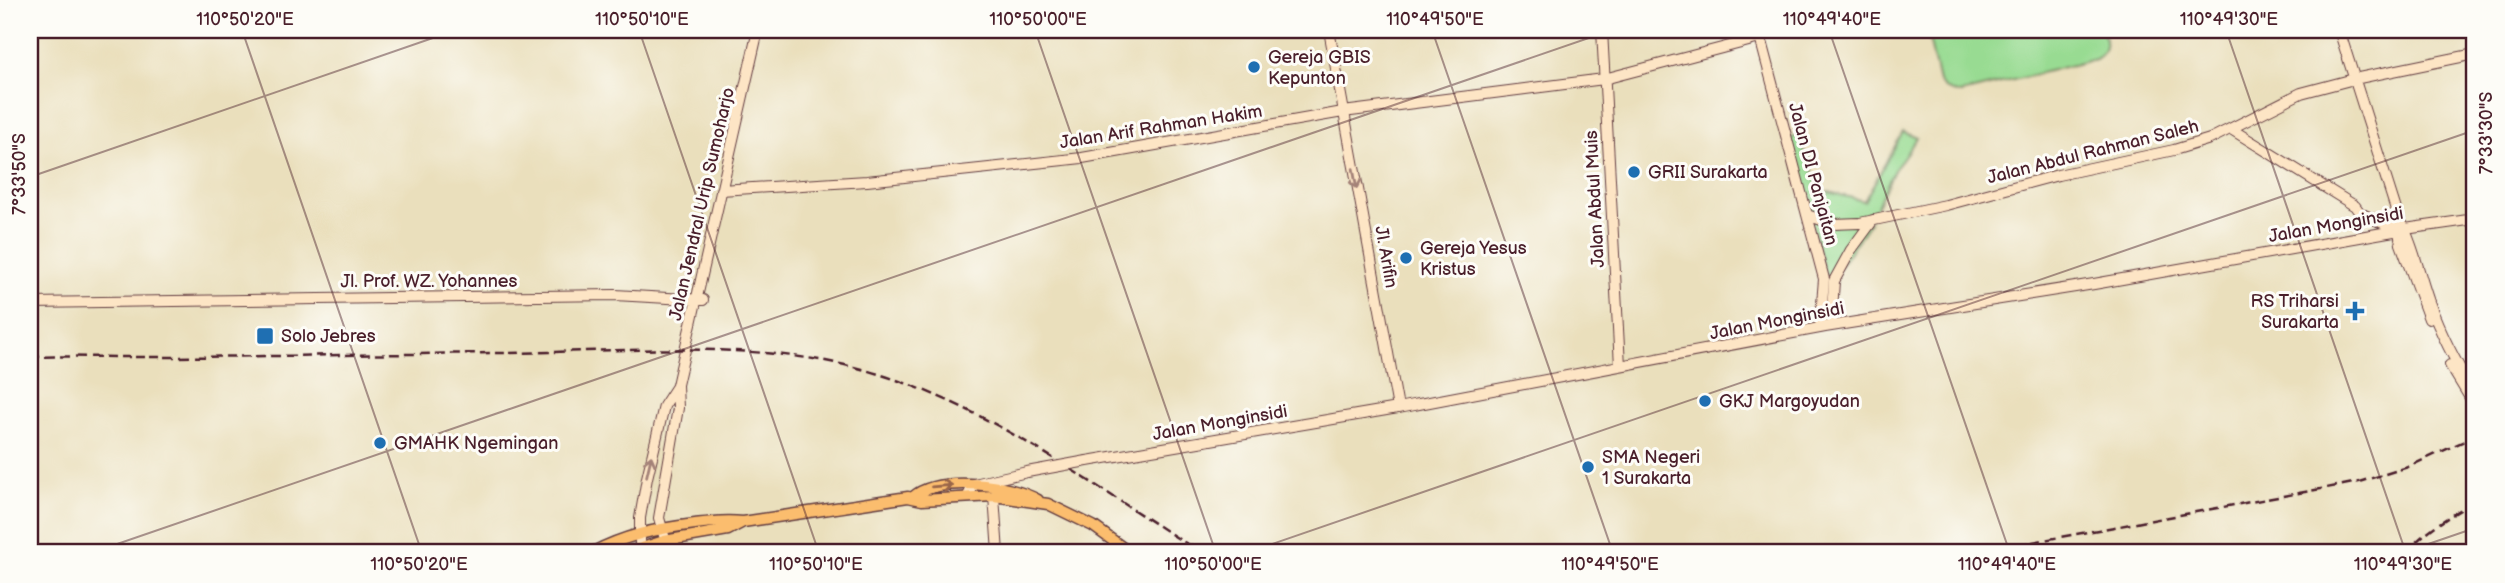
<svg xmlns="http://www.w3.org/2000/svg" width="2505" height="583" font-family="'Balsamiq Sans',sans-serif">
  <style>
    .green { fill: #98db92; stroke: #717d5e; stroke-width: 2 }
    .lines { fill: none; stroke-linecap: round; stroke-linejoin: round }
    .secondary-casing { stroke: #623c41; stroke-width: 12 }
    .primary-casing { stroke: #623c41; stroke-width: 13 }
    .secondary { stroke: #fde5c5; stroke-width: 10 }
    .primary { stroke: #fbbd6e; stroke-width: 10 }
    .rail { stroke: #4a1f2b; stroke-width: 2.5; stroke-dasharray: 10 5; stroke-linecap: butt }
    .secondary-bridge-casing { stroke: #623c41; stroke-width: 12; stroke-linecap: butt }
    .secondary-bridge { stroke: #fde5c5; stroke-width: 10 }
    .oneway { stroke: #a48278 }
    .oneway2 { stroke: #9a6649 }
    .ticks { fill: none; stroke: #4a1f2b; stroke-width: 2; stroke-opacity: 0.45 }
    .poi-dot { fill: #1f6fb2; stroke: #fdfcf7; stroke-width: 2.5 }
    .labels { text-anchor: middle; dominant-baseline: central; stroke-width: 6; stroke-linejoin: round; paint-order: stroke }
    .poi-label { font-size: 18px; fill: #4a1f2b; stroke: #fdfcf7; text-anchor: start }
    .street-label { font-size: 18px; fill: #4a1f2b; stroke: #fdfcf7 }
    .neatline { fill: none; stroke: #4a1f2b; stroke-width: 2.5 }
    .ticks-label { font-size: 18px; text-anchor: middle; fill: #4a1f2b }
  </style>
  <rect width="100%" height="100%" fill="#fdfcf7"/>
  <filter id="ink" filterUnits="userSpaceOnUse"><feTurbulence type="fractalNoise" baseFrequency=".0143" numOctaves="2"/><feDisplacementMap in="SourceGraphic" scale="14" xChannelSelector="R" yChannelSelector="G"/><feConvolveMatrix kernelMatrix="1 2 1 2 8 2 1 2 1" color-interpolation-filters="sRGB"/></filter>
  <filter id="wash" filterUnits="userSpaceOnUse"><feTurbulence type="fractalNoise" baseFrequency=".00686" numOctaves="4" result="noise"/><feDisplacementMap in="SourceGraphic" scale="28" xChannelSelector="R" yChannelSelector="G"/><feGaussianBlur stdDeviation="1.57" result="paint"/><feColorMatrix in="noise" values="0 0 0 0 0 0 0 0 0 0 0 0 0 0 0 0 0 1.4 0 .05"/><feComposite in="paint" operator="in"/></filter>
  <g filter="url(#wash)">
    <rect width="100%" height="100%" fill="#eadfbc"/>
    <path class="green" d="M 1927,30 L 2103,30 C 2106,42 2108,51 2096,59 L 1962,93 C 1951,93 1946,91 1939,82 Z
      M 1903,132 L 1917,138 L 1894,170 L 1871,218 L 1835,220 L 1809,212 L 1788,139 L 1800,135 L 1805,156 L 1809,156 L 1819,194 L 1829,192 L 1864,201 Z
      M 1810,218 L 1870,222 L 1830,281 L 1827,282 Z"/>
  </g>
  <g filter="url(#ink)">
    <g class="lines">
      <defs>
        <path id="secondary" d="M 1329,30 L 1398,408
          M 1602,30 L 1620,366
          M 1758,30 L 1824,279 L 1820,328
          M 2339,30 L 2398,216 C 2413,243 2419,274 2429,302 C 2441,335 2457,365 2475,394
          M 2231,129 L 2355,206 L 2360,213 L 2398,230
          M 721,190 L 867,181 L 1082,158 L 1343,112 L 1604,79 L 1760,38
          M 1807,215 L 1833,224 L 1860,223 L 1946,205 L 2058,175 L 2174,150 L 2210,139 L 2301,93 L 2354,79 L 2475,54
          M 2398,224 L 2401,244 L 2429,319
          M 30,303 L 615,295 L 703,300
          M 1831,326 L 1834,281 L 1851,250 L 1873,220
          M 2450,365 L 2475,406
          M 1087,461 L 1398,408 L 1825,327 L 2094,284 L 2405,229 L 2475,219
          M 968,496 L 974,484 L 1027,472
          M 994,496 L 998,553
          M 640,548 L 640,518 L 647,478 L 664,406 L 677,386
          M 669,553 L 659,518 L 678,408 L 677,385 L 758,30"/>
        <path id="primary" d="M 913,497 C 939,475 1010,484 1038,500
          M 591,553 C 626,535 655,529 695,524 C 712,522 726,520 743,522
          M 626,553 L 664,541 L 728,530 L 743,522 L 908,497 L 922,500 L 994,496 L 1048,504 L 1093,526 L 1130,553"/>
      </defs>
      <use href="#secondary" class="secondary-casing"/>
      <use href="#primary" class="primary-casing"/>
      <use href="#secondary" class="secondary"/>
      <use href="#primary" class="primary"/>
      <path class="rail" d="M 30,357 C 66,356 102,357 138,357 C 259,357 379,354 500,353 C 617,352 751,339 865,370 C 983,403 1080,477 1182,541 L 1205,553
        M 1973,553 L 2359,482 L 2408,467 L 2475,436
        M 2406,553 C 2425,530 2450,516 2475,501"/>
      <defs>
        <path id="secondary-bridge" d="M 1027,472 L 1087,461"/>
      </defs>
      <use href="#secondary-bridge" class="secondary-bridge-casing"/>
      <use href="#secondary-bridge" class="secondary-bridge"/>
    </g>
    <defs><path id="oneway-shaft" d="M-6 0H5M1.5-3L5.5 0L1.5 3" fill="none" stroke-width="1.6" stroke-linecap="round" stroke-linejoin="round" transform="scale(1.75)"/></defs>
    <g class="oneway">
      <use href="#oneway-shaft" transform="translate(1355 179) rotate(80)"/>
      <use href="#oneway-shaft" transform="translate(649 466) rotate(-77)"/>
    </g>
    <use class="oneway2" href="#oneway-shaft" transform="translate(942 486) rotate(-5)"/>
  </g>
  <path class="ticks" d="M 242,30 L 422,553M 639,30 L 819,553M 1035,30 L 1216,553M 1432,30 L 1613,553M 1829,30 L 2010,553M 2226,30 L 2406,553M 30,177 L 456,30M 91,553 L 1612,30M 1246,553 L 2475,130M 2402,553 L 2475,528"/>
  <g class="poi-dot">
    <circle cx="1254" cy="67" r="7"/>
    <circle cx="1634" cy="172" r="7"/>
    <circle cx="1406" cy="258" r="7"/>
    <path d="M2351.5 300.5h7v7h7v7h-7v7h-7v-7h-7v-7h7z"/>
    <rect x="256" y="327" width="18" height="18" rx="3.5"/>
    <circle cx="1705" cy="401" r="7"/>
    <circle cx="380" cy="443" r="7"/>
    <circle cx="1588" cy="467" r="7"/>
  </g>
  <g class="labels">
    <g class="poi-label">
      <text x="1268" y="57">Gereja GBIS<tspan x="1268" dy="21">Kepunton</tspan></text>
      <text x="1648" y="172">GRII Surakarta</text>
      <text x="1420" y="248">Gereja Yesus<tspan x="1420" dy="21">Kristus</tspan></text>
      <text x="2339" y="301" text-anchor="end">RS Triharsi<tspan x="2339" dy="21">Surakarta</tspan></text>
      <text x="281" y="336">Solo Jebres</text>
      <text x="1719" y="401">GKJ Margoyudan</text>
      <text x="394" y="443">GMAHK Ngemingan</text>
      <text x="1602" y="457">SMA Negeri<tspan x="1602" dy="21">1 Surakarta</tspan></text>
    </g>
    <g class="street-label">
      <text transform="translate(1161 127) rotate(-9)">Jalan Arif Rahman Hakim</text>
      <text transform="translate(2093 152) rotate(-14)">Jalan Abdul Rahman Saleh</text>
      <text transform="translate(1813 174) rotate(75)">Jalan DI Panjaitan</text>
      <text transform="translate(1595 199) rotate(-93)">Jalan Abdul Muis</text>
      <text transform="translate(702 204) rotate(-77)">Jalan Jendral Urip Sumoharjo</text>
      <text transform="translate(2336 225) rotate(-10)">Jalan Monginsidi</text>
      <text transform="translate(1386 257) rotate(80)">Jl. Arifin</text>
      <text x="429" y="281">Jl. Prof. WZ. Yohannes</text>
      <text transform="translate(1777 321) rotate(-11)">Jalan Monginsidi</text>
      <text transform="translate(1220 423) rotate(-10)">Jalan Monginsidi</text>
    </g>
  </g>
  <rect width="2505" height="583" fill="none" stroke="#fdfcf7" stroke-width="77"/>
  <rect x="38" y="38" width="2428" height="506" class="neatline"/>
  <g class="ticks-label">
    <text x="245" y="25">110°50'20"E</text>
    <text x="642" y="25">110°50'10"E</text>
    <text x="1038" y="25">110°50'00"E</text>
    <text x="1435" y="25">110°49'50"E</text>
    <text x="1832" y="25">110°49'40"E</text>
    <text x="2229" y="25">110°49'30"E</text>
    <text transform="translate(2486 133) rotate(-90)" y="6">7°33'30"S</text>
    <text transform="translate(19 174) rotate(-90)" y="6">7°33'50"S</text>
    <text x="419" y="570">110°50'20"E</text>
    <text x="816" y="570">110°50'10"E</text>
    <text x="1213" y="570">110°50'00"E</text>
    <text x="1610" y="570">110°49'50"E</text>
    <text x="2007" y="570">110°49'40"E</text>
    <text x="2403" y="570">110°49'30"E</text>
  </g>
</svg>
